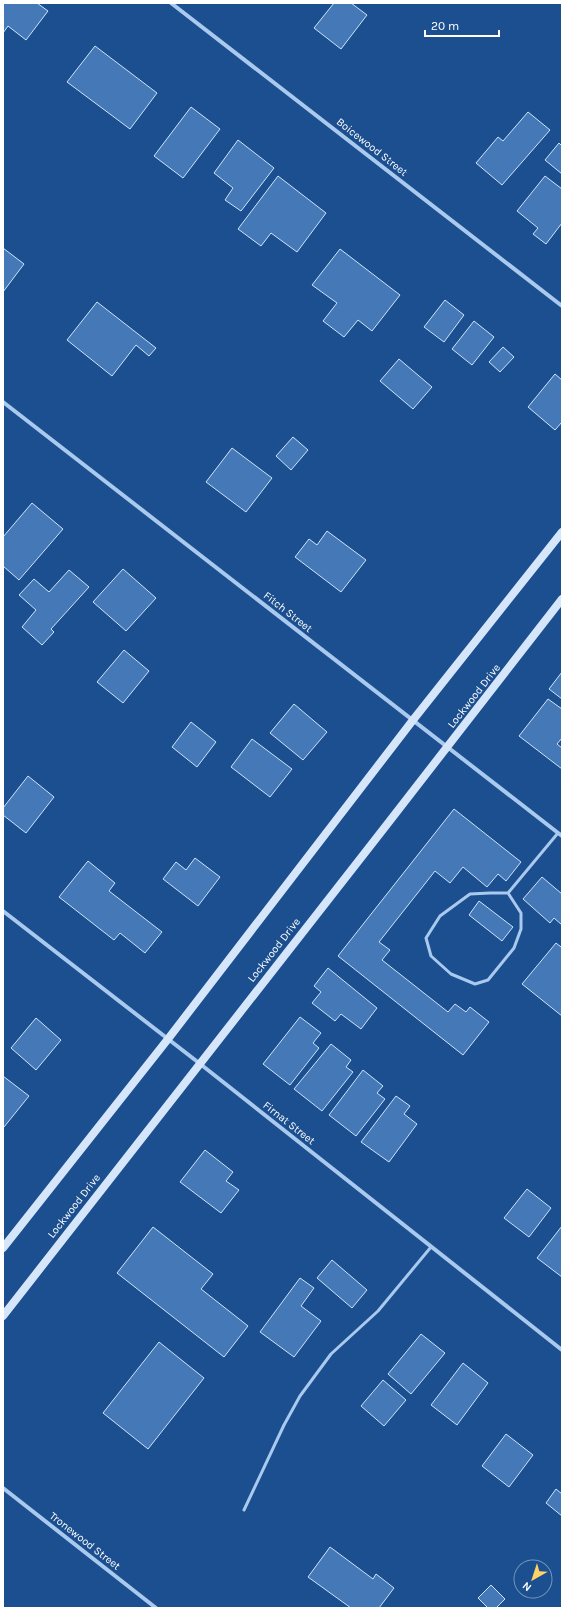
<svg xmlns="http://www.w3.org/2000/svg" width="565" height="1611" font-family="Karla,sans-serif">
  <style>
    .building { fill: #4478b7; stroke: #cfe3fa }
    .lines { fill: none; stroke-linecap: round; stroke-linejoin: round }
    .service { stroke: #a9c9ee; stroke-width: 3 }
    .minor { stroke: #a9c9ee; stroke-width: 4 }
    .secondary { stroke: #d6e6fa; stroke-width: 8 }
    .labels { text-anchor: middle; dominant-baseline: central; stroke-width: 3.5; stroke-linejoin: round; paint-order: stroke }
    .street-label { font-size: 11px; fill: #fff; stroke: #1b4f8f }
  </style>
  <rect width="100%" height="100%" fill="#1b4f8f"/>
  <path class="building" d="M 3,3 L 37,3 L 48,11 L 26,40 L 8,26 L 3,33 Z
    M 334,3 L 351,3 L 367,15 L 341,49 L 314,28 Z
    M 95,46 L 157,93 L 130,129 L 67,82 Z
    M 191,107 L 220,129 L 183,178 L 154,156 Z
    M 528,112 L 550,130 L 502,185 L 476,163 L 498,137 L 503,141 Z
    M 238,140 L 274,168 L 241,211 L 225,200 L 233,188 L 214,173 Z
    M 559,143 L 562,146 L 562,174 L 545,160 Z
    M 278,176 L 326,213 L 297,252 L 271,233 L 261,246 L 238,229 Z
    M 545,176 L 562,189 L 562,223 L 546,244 L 533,234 L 538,228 L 517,211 Z
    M 3,248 L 24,264 L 3,292 Z
    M 340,249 L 400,295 L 372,331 L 358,320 L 344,337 L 323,321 L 337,303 L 312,285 Z
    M 445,300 L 464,315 L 444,342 L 424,327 Z
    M 97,302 L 156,348 L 149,356 L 136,345 L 112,376 L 67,340 Z
    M 474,321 L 494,337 L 472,365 L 452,349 Z
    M 503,347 L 514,357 L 500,372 L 489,362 Z
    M 399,359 L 432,387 L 413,409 L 380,381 Z
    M 555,374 L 562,380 L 562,422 L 555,430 L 528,407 Z
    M 293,437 L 308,450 L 291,470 L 276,456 Z
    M 232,448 L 272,478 L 246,512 L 206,482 Z
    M 32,503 L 63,529 L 19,580 L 3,566 L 3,537 Z
    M 327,531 L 366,560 L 341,592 L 295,557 L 309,539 L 317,545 Z
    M 123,569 L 156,598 L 126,631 L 93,602 Z
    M 69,570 L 89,587 L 51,629 L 54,632 L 42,645 L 22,627 L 36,610 L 19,595 L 34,579 L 49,592 Z
    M 124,650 L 149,671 L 123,703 L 97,682 Z
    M 562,672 L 562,699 L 549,689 Z
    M 548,699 L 562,709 L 562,738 L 557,744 L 562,748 L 562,769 L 519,736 Z
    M 294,704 L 327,732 L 303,760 L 270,733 Z
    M 191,722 L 216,742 L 197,767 L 172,747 Z
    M 252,739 L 292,769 L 270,797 L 231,767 Z
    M 28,776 L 54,797 L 26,833 L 3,815 L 3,808 Z
    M 454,809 L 521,862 L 506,881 L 498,874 L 487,887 L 463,867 L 450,883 L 435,871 L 379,942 L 390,950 L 382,960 L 448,1012 L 455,1004 L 466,1012 L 470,1007 L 489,1022 L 463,1055 L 338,956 Z
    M 195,858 L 220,877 L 198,906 L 163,879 L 176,862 L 186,870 Z
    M 88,861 L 115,883 L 109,891 L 162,932 L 145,953 L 120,933 L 114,940 L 59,897 Z
    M 542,877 L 562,894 L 562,925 L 554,918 L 550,923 L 523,899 Z
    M 479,901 L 513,927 L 502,941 L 469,915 Z
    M 556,943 L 561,947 L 562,945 L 562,1016 L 522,984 Z
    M 328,968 L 377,1008 L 361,1029 L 341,1014 L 335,1021 L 312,1003 L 321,992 L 314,986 Z
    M 300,1017 L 321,1033 L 313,1043 L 319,1048 L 290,1085 L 263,1064 Z
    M 36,1018 L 61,1040 L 36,1070 L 11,1048 Z
    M 331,1044 L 351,1060 L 346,1067 L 353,1072 L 322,1111 L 294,1089 Z
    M 363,1070 L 383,1086 L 377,1093 L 385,1099 L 356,1136 L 329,1115 Z
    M 3,1076 L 29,1096 L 4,1127 L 3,1126 Z
    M 396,1096 L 410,1106 L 404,1114 L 417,1124 L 389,1162 L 361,1142 Z
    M 205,1150 L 233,1172 L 226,1181 L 239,1190 L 221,1213 L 180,1182 Z
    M 527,1189 L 551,1208 L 529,1237 L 504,1218 Z
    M 562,1226 L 562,1277 L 537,1258 Z
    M 153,1227 L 213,1274 L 201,1289 L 248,1326 L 224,1357 L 117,1273 Z
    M 332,1260 L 367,1290 L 352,1308 L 317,1278 Z
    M 300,1278 L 314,1288 L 301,1306 L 321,1321 L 294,1357 L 260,1332 Z
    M 421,1334 L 445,1353 L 411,1394 L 388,1374 Z
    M 159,1342 L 204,1378 L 148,1449 L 103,1413 Z
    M 463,1363 L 488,1383 L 457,1425 L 431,1405 Z
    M 383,1380 L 406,1400 L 384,1426 L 361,1406 Z
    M 506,1434 L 533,1455 L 509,1487 L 482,1466 Z
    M 556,1489 L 562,1494 L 562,1516 L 546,1503 Z
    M 330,1547 L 373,1579 L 376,1574 L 394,1588 L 379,1608 L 351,1608 L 308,1577 Z
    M 491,1585 L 505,1599 L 496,1608 L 488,1608 L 478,1598 Z"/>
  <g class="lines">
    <path class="service" d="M 490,893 L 508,893 L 521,913 L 521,929 L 514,948 L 488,980 L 475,984 L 451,974 L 431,956 L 426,938 L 440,916 L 470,894 Z
      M 508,893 L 558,833
      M 244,1510 L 284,1425 L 300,1396 L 331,1354 L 378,1311 L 431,1247"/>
    <path class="minor" d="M 171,3 L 562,306
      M 3,402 L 562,836
      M 3,911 L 199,1063 L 562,1350
      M 3,1488 L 156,1608"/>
    <path class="secondary" d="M 3,1248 L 168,1039 L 413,720 L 562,532
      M 3,1316 C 189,1076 377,839 562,599"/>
  </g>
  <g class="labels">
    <g class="street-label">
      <text transform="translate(372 147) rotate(38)">Boicewood Street</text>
      <text transform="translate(288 612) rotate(38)">Fitch Street</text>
      <text transform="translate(474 696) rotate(-52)">Lockwood Drive</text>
      <text transform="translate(274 950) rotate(-52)">Lockwood Drive</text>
      <text transform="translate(289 1123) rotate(38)">Firnat Street</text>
      <text transform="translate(74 1206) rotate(-52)">Lockwood Drive</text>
      <text transform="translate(85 1541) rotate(38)">Tronewood Street</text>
    </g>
  </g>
  <rect width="565" height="1611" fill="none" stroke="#ffffff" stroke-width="8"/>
  <g transform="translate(533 1579) rotate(219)"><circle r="19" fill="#1b4f8f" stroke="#7695bc"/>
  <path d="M0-3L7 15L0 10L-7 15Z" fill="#ffd166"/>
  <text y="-6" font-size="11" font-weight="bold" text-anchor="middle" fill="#ffffff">N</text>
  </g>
  <path d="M425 30v6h74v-6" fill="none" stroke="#ffffff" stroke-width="2"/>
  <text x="431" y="30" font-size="12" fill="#ffffff" stroke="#1b4f8f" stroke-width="3" paint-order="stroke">20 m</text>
</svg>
